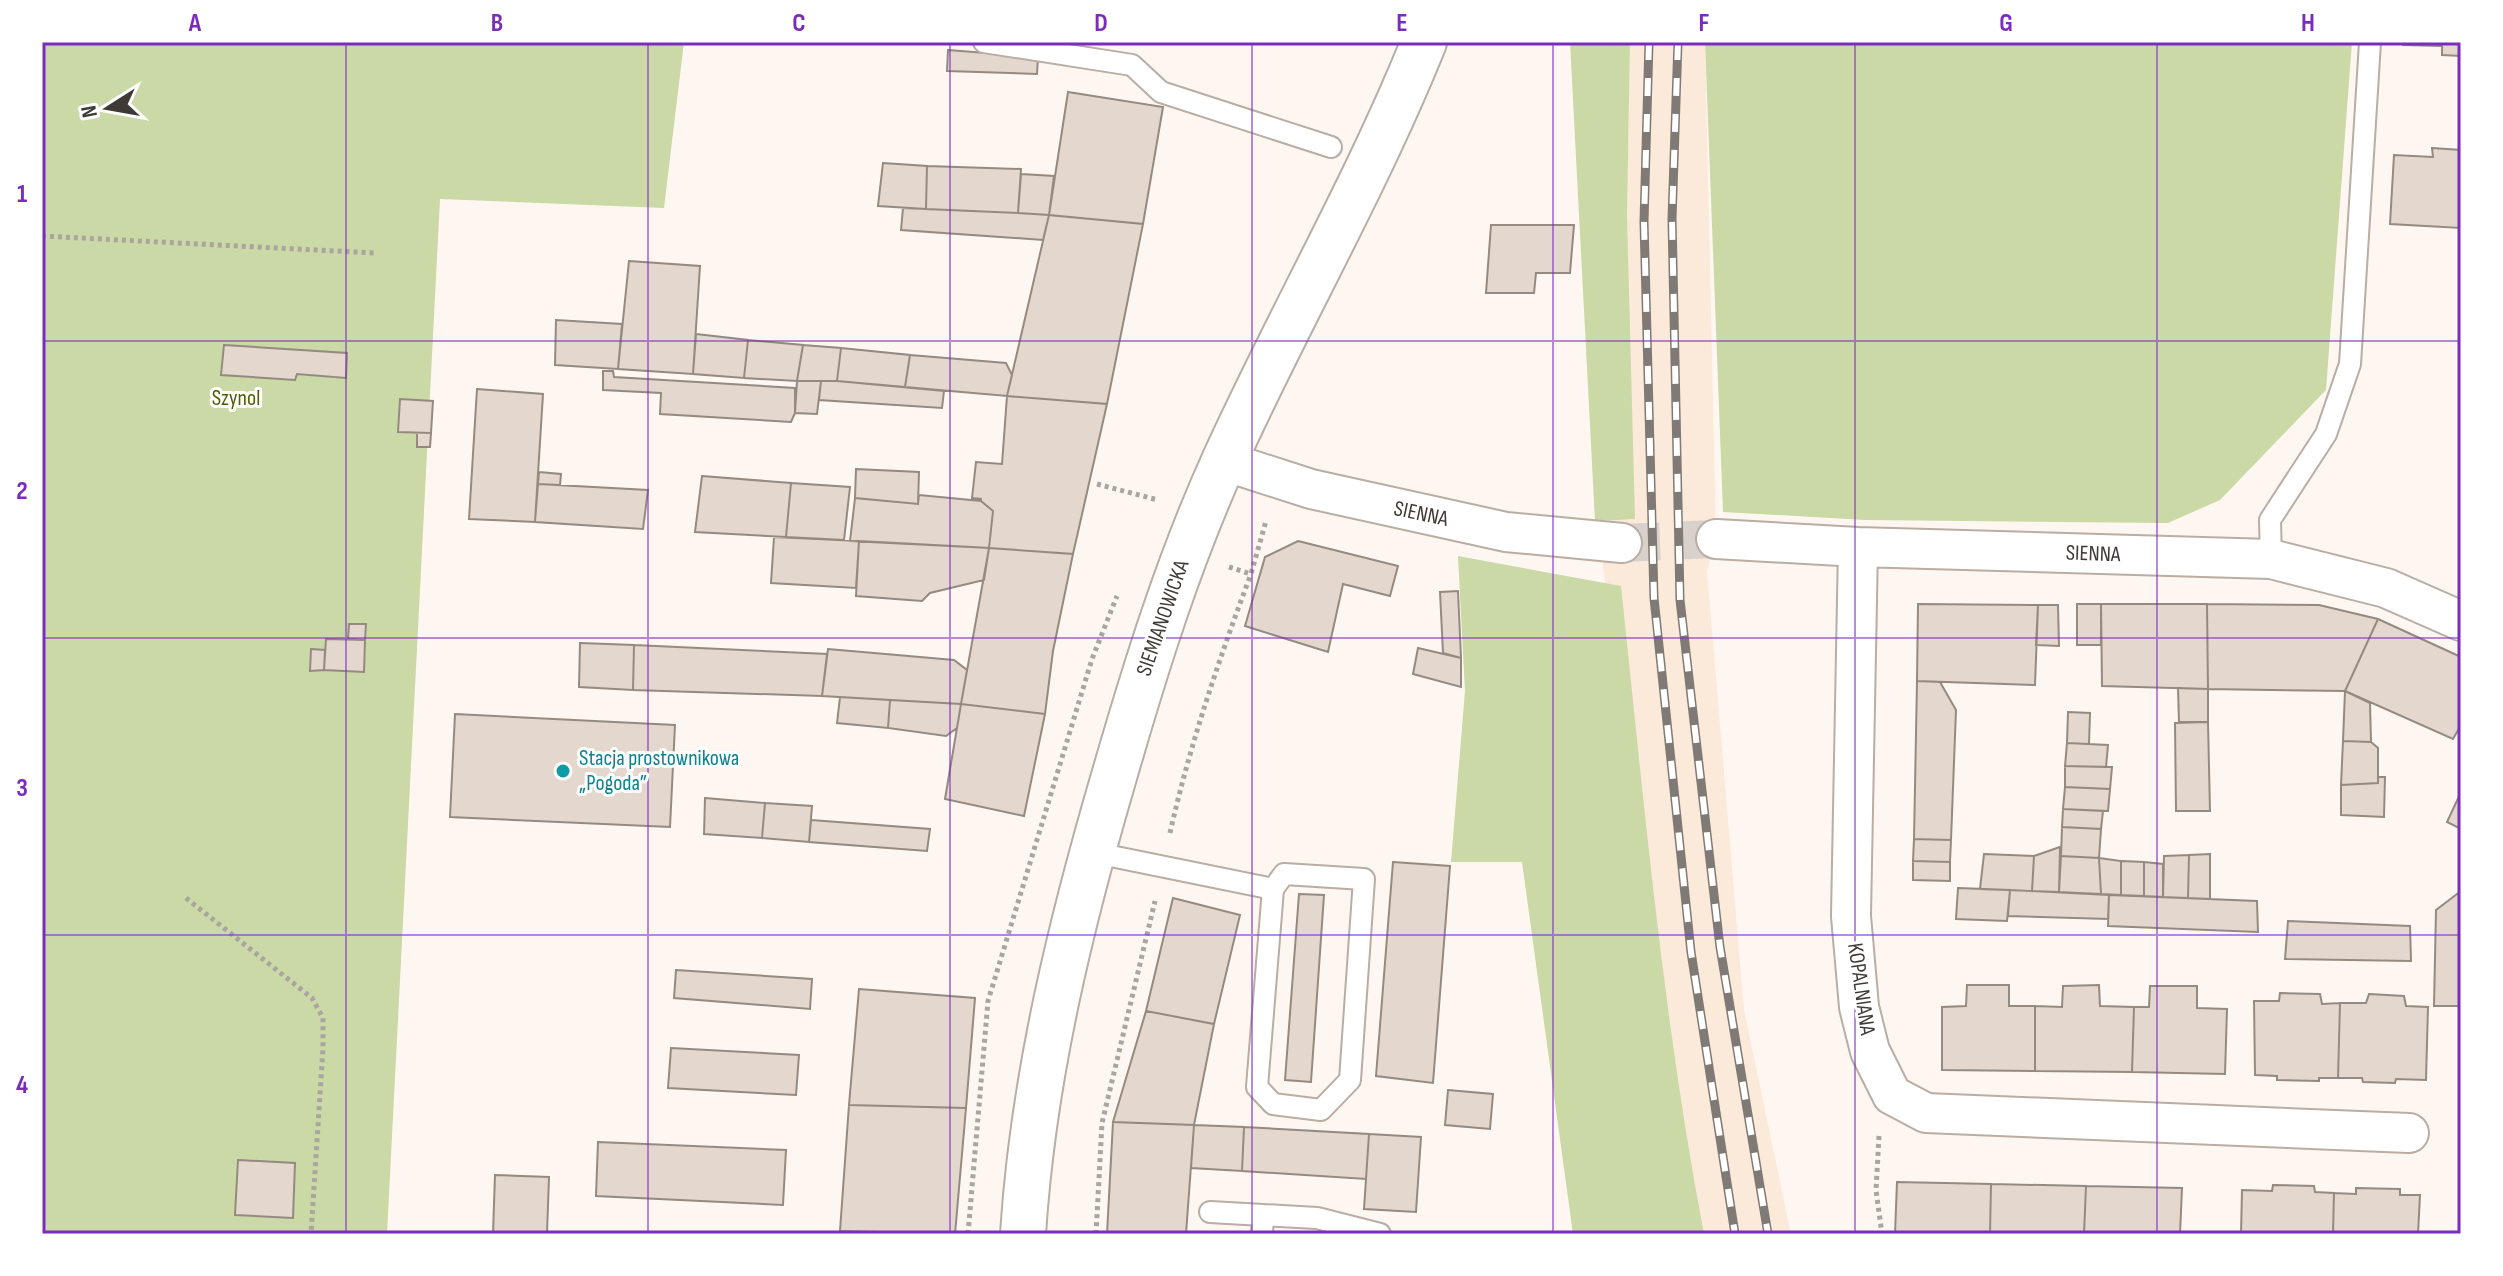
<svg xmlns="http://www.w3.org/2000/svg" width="2503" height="1276" font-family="'Sofia Sans Condensed',sans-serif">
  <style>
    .built { fill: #fbe9da }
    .green { fill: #cad9a5 }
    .building { fill: #e4d8ce; stroke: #958a81; stroke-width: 2 }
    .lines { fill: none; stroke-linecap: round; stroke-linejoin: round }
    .minor-tunnel { stroke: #d8d1cc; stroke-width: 38; stroke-dasharray: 38 19; stroke-linecap: butt }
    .service-casing { stroke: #b9ada4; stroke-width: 24 }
    .minor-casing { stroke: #b9ada4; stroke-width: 42 }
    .secondary-casing { stroke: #b9ada4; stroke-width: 48 }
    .path { stroke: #aba5a0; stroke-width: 5; stroke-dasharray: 4 4; stroke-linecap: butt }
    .service { stroke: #fff; stroke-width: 20 }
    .minor { stroke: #fff; stroke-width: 38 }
    .secondary { stroke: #fff; stroke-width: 44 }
    .rail-casing { stroke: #7f7a75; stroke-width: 9 }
    .rail { stroke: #fff; stroke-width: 6; stroke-dasharray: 18; stroke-linecap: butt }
    .grid { fill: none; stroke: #7b2cbf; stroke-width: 2; stroke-opacity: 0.55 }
    .culture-dot { fill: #0f9aa8; stroke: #fff; stroke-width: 3 }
    .labels { text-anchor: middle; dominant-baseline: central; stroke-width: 6; stroke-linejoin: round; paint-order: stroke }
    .park-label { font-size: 22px; fill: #4e5f00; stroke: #fff }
    .street-label { font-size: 22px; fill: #3f3a36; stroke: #fff }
    .culture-label { font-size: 22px; fill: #0d838f; stroke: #fff; text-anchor: start }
    .neatline { fill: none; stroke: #7b2cbf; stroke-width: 3 }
    .grid-label { font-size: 26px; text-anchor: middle; font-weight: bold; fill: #7b2cbf }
  </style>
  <rect width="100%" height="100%" fill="#fef7f1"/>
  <path class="built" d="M 1630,42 L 1705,42 L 1716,539 L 1707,571 L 1744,1010 L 1791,1234 L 1688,1234 L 1650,1038 L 1594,474 L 1580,217 L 1627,216 Z"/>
  <path class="green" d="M 42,42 L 684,42 L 664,208 L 440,199 L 387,1234 L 42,1234 Z
    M 1570,42 L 1630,42 L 1627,216 L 1635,519 L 1595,521 Z
    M 1705,42 L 2352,42 L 2326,390 L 2220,500 L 2168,523 L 1865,520 L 1723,512 Z
    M 1458,556 L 1621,586 C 1644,802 1663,1020 1704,1234 L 1573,1234 L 1522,862 L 1451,862 L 1465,691 Z"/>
  <path class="building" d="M 2403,42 L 2461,42 L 2461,56 L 2442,55 L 2442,46 L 2403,45 Z
    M 948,50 L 1038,57 L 1037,74 L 947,71 Z
    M 1068,92 L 1163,107 L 1143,224 L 1049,215 Z
    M 2432,148 L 2461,150 L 2461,228 L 2390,224 L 2394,155 L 2433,157 Z
    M 883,163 L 927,166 L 926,209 L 878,206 Z
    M 927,166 L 1021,169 L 1018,213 L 926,209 Z
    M 1021,174 L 1054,176 L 1049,215 L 1018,213 Z
    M 903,208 L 1018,213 L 1049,215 L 1043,240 L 901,230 Z
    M 1049,215 L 1143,224 L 1107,404 L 1007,396 Z
    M 1491,225 L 1574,225 L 1570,273 L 1536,273 L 1534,293 L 1486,293 Z
    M 629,261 L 700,266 L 693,374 L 618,369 Z
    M 556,320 L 622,324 L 618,369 L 555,365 Z
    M 696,334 L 748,340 L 744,378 L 693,374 Z
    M 748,340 L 803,345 L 797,381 L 744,378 Z
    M 224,345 L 347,353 L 346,378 L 297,374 L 295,380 L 221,375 Z
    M 803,345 L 841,348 L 837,381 L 797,381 Z
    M 841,348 L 910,355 L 905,387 L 837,381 Z
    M 910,355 L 1006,363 L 1012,375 L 1007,396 L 905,387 Z
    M 603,371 L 613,371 L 614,377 L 795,388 L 795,413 L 791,422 L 660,414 L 661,393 L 603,390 Z
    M 797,381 L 821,381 L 817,414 L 795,413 Z
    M 821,381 L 837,381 L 944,391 L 942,408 L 819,400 Z
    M 477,389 L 543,394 L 535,522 L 469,519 Z
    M 1007,396 L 1107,404 L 1073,554 L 989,548 L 993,511 L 981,501 L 981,499 L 972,498 L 976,462 L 1002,464 Z
    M 400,399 L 433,401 L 431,433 L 398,432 Z
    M 417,433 L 431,433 L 430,447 L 417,447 Z
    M 856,469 L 919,472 L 918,504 L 855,498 Z
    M 539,472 L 561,474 L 560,485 L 538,484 Z
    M 702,476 L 791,483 L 786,537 L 695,532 Z
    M 791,483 L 850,487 L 844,540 L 786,537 Z
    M 538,484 L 648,490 L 643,529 L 535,522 Z
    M 919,495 L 981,501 L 993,511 L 989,548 L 850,541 L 855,498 L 918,504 Z
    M 774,537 L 859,541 L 856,588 L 771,583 Z
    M 859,541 L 989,548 L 984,580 L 930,593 L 922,601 L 856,596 Z
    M 1298,541 L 1398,566 L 1390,596 L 1343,584 L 1328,652 L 1245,626 L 1265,557 Z
    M 989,548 L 1073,554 L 1053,651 L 1045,714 L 961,704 Z
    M 1458,591 L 1461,658 L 1443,653 L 1440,592 Z
    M 1918,604 L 2038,605 L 2035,685 L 1917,681 Z
    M 2077,604 L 2101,604 L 2101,645 L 2077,645 Z
    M 2101,604 L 2207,604 L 2208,689 L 2102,686 Z
    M 2207,604 L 2319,605 L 2378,619 L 2345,691 L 2208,689 Z
    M 2038,605 L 2058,605 L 2059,646 L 2036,645 Z
    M 2378,619 L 2461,657 L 2461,725 L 2453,739 L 2345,691 Z
    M 349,624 L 366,624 L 365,640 L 348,639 Z
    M 326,639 L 365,640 L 364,672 L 324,670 Z
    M 580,643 L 634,645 L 633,690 L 579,687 Z
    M 634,645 L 827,654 L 822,696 L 633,690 Z
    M 1418,648 L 1461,658 L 1461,687 L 1413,674 Z
    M 311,649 L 325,650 L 324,670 L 310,671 Z
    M 828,649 L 954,660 L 967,670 L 961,704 L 822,696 Z
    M 1917,681 L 1940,682 L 1956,710 L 1951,840 L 1914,839 Z
    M 2178,688 L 2208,689 L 2208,722 L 2179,722 Z
    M 2345,691 L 2370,703 L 2371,742 L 2343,741 Z
    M 840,697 L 890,700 L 888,728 L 837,723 Z
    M 890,700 L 961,704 L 957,728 L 946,736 L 888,728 Z
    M 961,704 L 1045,714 L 1024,816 L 945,799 Z
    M 2068,712 L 2090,713 L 2089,744 L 2067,743 Z
    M 455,714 L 675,725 L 670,827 L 450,817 Z
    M 2208,722 L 2210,811 L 2176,811 L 2175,723 Z
    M 2343,741 L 2371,742 L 2378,748 L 2378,783 L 2341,785 Z
    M 2067,743 L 2108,745 L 2106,767 L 2065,766 Z
    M 2065,766 L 2112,767 L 2110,789 L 2065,787 Z
    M 2378,777 L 2385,777 L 2384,817 L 2341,815 L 2341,785 L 2378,783 Z
    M 2065,787 L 2110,789 L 2108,811 L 2063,809 Z
    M 2461,792 L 2461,829 L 2447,822 Z
    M 705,798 L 765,803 L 762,838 L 704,834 Z
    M 765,803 L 812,806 L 809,842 L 762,838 Z
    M 2063,809 L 2103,811 L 2101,829 L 2062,827 Z
    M 811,820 L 930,829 L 927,851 L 809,842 Z
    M 2062,827 L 2101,829 L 2099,858 L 2061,856 Z
    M 1914,839 L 1951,840 L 1950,862 L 1913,861 Z
    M 2060,847 L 2059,892 L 2032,891 L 2034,856 Z
    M 1984,854 L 2034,856 L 2032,891 L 1980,889 Z
    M 2210,854 L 2210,899 L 2188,898 L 2189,855 Z
    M 2189,855 L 2188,898 L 2163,897 L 2164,856 Z
    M 2061,856 L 2099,858 L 2101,894 L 2059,892 Z
    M 2099,858 L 2121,861 L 2121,895 L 2101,894 Z
    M 1913,861 L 1950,862 L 1950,881 L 1913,880 Z
    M 2121,861 L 2144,862 L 2144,896 L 2121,895 Z
    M 1393,862 L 1450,866 L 1433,1083 L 1376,1076 Z
    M 2144,862 L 2163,864 L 2163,897 L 2144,896 Z
    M 1958,888 L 2010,890 L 2007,921 L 1956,919 Z
    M 2010,890 L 2109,895 L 2108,919 L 2008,916 Z
    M 2461,891 L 2461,1006 L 2434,1006 L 2436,910 Z
    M 1299,894 L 1324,895 L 1311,1082 L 1285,1080 Z
    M 2109,895 L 2257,901 L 2258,932 L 2108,926 Z
    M 1173,898 L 1240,915 L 1214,1024 L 1146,1011 Z
    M 2288,921 L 2410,926 L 2411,961 L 2285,959 Z
    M 676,970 L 812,979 L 810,1009 L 674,998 Z
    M 1967,985 L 2009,985 L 2009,1006 L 2035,1006 L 2035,1071 L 1942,1070 L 1942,1007 L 1966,1006 Z
    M 2099,985 L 2100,1006 L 2134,1007 L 2132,1072 L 2035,1071 L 2035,1006 L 2062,1007 L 2063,986 Z
    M 2150,986 L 2197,986 L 2197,1008 L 2227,1009 L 2225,1074 L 2132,1072 L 2134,1007 L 2149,1007 Z
    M 859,989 L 975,998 L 966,1108 L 849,1105 Z
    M 2280,993 L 2320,994 L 2322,1004 L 2340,1003 L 2338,1078 L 2319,1078 L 2319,1081 L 2277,1080 L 2277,1076 L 2255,1075 L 2254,1001 L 2279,1001 Z
    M 2369,994 L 2404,996 L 2406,1006 L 2428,1007 L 2426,1080 L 2396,1079 L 2395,1083 L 2363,1082 L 2362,1078 L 2338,1078 L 2340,1003 L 2366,1003 Z
    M 1146,1011 L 1214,1024 L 1194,1125 L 1113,1122 Z
    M 671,1048 L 799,1055 L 796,1095 L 668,1088 Z
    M 1448,1090 L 1493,1094 L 1490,1129 L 1445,1125 Z
    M 849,1105 L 966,1108 L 955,1234 L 840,1231 Z
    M 1113,1122 L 1194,1125 L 1186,1234 L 1107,1234 Z
    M 1194,1125 L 1244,1127 L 1242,1171 L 1191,1168 Z
    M 1244,1127 L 1369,1134 L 1366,1179 L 1242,1171 Z
    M 1369,1134 L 1421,1137 L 1416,1212 L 1364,1209 Z
    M 598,1142 L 786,1150 L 783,1205 L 596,1196 Z
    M 238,1160 L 295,1163 L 293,1218 L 235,1215 Z
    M 495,1175 L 549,1177 L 547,1234 L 493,1234 Z
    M 1897,1182 L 1991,1184 L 1990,1234 L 1895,1234 Z
    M 1991,1184 L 2086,1186 L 2084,1234 L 1990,1234 Z
    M 2273,1185 L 2314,1186 L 2315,1192 L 2334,1193 L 2333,1234 L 2241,1234 L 2242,1190 L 2272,1191 Z
    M 2086,1186 L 2182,1188 L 2180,1234 L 2084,1234 Z
    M 2356,1188 L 2400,1189 L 2400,1195 L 2420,1195 L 2418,1234 L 2333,1234 L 2334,1193 L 2356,1194 Z"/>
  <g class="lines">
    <path class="minor-tunnel" d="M 1622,543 L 1716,539"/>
    <defs>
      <path id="service" d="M 984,42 L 1132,65 L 1161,92 L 1331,147
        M 2271,559 L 2270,520 L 2326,434 L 2350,364 L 2370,42
        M 1091,852 L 1273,889 L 1284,874 L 1364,879 L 1350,1080 L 1321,1110 L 1273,1104 L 1257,1087 L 1273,889
        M 1210,1212 L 1263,1215 L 1262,1234
        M 1263,1215 L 1317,1218 L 1380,1234"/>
      <path id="minor" d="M 1224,461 L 1311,489 L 1506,532 L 1622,543
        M 1716,539 L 1858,547 L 2271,559 L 2386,588 L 2461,621
        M 1858,547 L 1851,916 L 1859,1007 L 1870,1051 L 1892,1095 L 1926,1113 L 2409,1133"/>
      <path id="secondary" d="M 1023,1234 C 1033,1077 1071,923 1115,773 C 1146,666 1178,563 1224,461 C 1288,320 1366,186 1424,42"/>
    </defs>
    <use href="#service" class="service-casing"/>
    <use href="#minor" class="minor-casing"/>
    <use href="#secondary" class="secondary-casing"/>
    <path class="path" d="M 42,236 L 375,253
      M 1097,484 L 1158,500
      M 1229,567 L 1251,574 L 1266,521
      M 1170,833 C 1190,744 1219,659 1251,574
      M 186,898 L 312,998 L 323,1018 L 323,1048 L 311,1234
      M 1879,1136 L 1876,1190 L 1882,1234
      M 968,1234 L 988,1001 L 1092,659 L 1117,596
      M 1096,1234 L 1102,1123 L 1155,901"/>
    <use href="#service" class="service"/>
    <use href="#minor" class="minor"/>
    <use href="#secondary" class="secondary"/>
    <defs>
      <path id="rail" d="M 1649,42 L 1644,222 L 1654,598 L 1691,952 L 1735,1234
        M 1678,42 L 1672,219 L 1680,600 L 1720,947 L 1768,1234"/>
    </defs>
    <use href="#rail" class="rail-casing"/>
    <use href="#rail" class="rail"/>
  </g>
  <path class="grid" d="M 346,42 L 346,1234M 648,42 L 648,1234M 950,42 L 950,1234M 1252,42 L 1252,1234M 1553,42 L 1553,1234M 1855,42 L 1855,1234M 2157,42 L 2157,1234M 42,341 L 2461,341M 42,638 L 2461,638M 42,935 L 2461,935"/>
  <circle class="culture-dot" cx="563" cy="771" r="8"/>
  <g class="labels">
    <g class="park-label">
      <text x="236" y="398">Szynol</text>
    </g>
    <g class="street-label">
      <text transform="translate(1421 514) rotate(12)">SIENNA</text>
      <text transform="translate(2093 554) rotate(2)">SIENNA</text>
      <text transform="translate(1163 618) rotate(-71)">SIEMIANOWICKA</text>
      <text transform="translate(1861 989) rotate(82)">KOPALNIANA</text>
    </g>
    <g class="culture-label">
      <text x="579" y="758">Stacja prostownikowa<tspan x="579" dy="25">„Pogoda”</tspan></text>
    </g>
  </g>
  <rect width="2503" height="1276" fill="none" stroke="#ffffff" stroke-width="88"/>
  <g transform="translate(108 108) rotate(259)" stroke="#ffffff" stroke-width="6" paint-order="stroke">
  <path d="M0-6L14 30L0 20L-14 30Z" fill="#3f3a36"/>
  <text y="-12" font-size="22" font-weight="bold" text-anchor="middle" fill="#3f3a36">N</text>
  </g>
  <rect x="44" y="44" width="2415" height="1188" class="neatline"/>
  <g class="grid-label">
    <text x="195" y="31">A</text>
    <text x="497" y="31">B</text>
    <text x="799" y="31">C</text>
    <text x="1101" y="31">D</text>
    <text x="1402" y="31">E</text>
    <text x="1704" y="31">F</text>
    <text x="2006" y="31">G</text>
    <text x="2308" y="31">H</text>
    <text x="22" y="202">1</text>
    <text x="22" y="499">2</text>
    <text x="22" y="796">3</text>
    <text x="22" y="1093">4</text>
  </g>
</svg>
